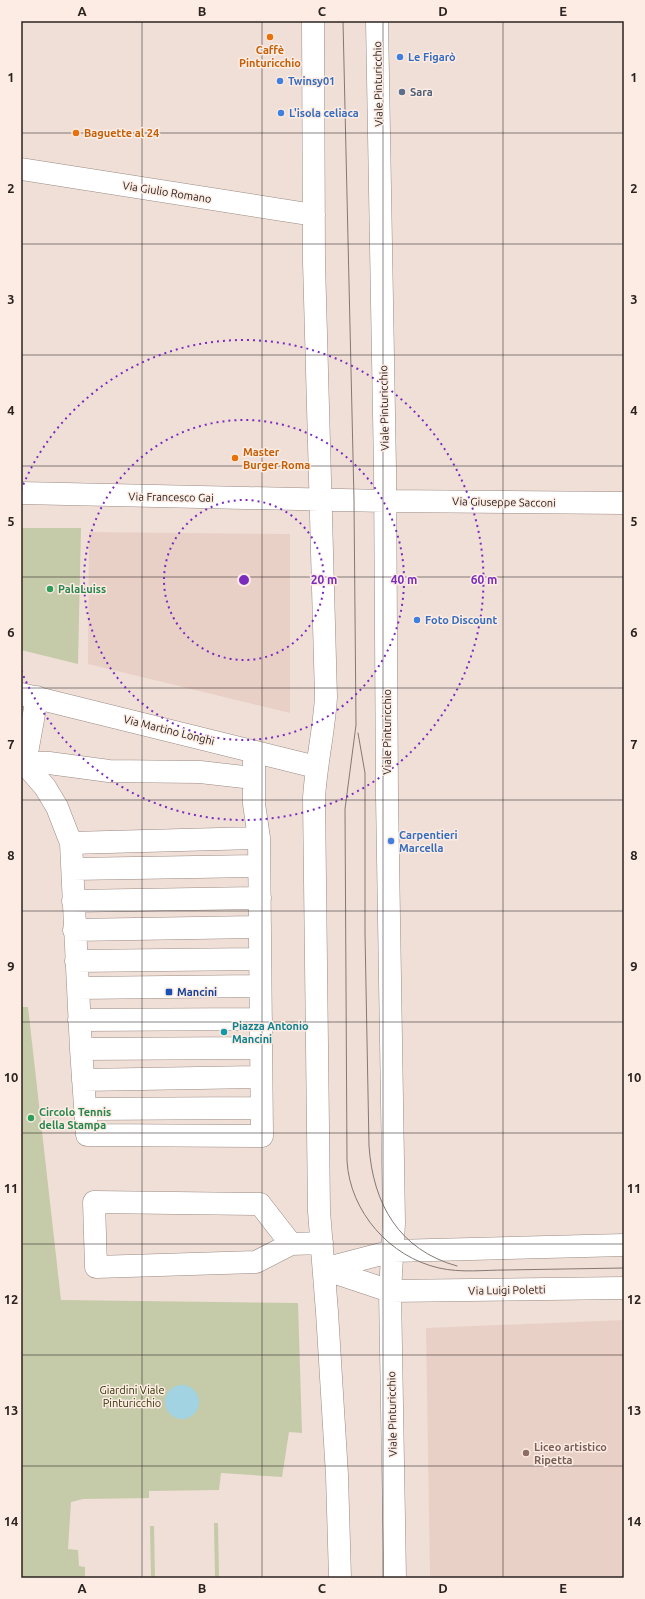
<svg xmlns="http://www.w3.org/2000/svg" width="645" height="1599" font-family="Ubuntu,sans-serif">
  <style>
    .built { fill: #e9d0c6 }
    .green { fill: #c5caa9 }
    .water { fill: #a1d3e2 }
    .lines { fill: none; stroke-linecap: round; stroke-linejoin: round }
    .minor-casing { stroke: #9a8a83; stroke-width: 23 }
    .minor { stroke: #fff; stroke-width: 22 }
    .tram { stroke: #847873; stroke-width: 1 }
    .grid { fill: none; stroke: #2a2320; stroke-width: 1; stroke-opacity: 0.55 }
    .ring { fill: none; stroke: #7b2cbf; stroke-width: 2; stroke-dasharray: 2 4 }
    .food-dot { fill: #e8710a; stroke: #fdece4; stroke-width: 1.5 }
    .shop-dot { fill: #3f7fe0; stroke: #fdece4; stroke-width: 1.5 }
    .service-dot { fill: #5c6f8a; stroke: #fdece4; stroke-width: 1.5 }
    .leisure-dot { fill: #2e9e5b; stroke: #fdece4; stroke-width: 1.5 }
    .transit-dot { fill: #1a4fb4; stroke: #fdece4; stroke-width: 1.5 }
    .culture-dot { fill: #0f9aa8; stroke: #fdece4; stroke-width: 1.5 }
    .education-dot { fill: #8d6e63; stroke: #fdece4; stroke-width: 1.5 }
    .labels { text-anchor: middle; dominant-baseline: central; stroke-width: 3; stroke-linejoin: round; paint-order: stroke }
    .food-label { font-size: 11px; font-weight: bold; fill: #c56008; stroke: #fdece4; text-anchor: start }
    .shop-label { font-size: 11px; font-weight: bold; fill: #366cbe; stroke: #fdece4; text-anchor: start }
    .street-label { font-size: 11px; fill: #2a2320; stroke: #fdece4 }
    .service-label { font-size: 11px; font-weight: bold; fill: #4e5e75; stroke: #fdece4; text-anchor: start }
    .leisure-label { font-size: 11px; font-weight: bold; fill: #27864d; stroke: #fdece4; text-anchor: start }
    .transit-label { font-size: 11px; font-weight: bold; fill: #164399; stroke: #fdece4; text-anchor: start }
    .culture-label { font-size: 11px; font-weight: bold; fill: #0d838f; stroke: #fdece4; text-anchor: start }
    .park-label { font-size: 11px; fill: #313402; stroke: #fdece4 }
    .education-label { font-size: 11px; font-weight: bold; fill: #785e54; stroke: #fdece4; text-anchor: start }
    .centre { fill: #7b2cbf; stroke: #fdece4; stroke-width: 2 }
    .ring-label { font-size: 12px; text-anchor: middle; font-weight: bold; fill: #7b2cbf; stroke: #fdece4; stroke-width: 3; stroke-linejoin: round; paint-order: stroke }
    .neatline { fill: none; stroke: #2a2320; stroke-width: 1.5 }
    .grid-label { font-size: 13px; text-anchor: middle; font-weight: bold; fill: #2a2320 }
  </style>
  <rect width="100%" height="100%" fill="#f0dfd7"/>
  <path class="built" d="M 89,532 L 290,534 L 290,713 L 88,664 Z
    M 624,1320 L 624,1578 L 430,1578 L 426,1328 Z"/>
  <path class="green" d="M 21,528 L 81,528 L 78,664 L 21,650 Z
    M 21,1007 L 28,1007 L 61,1300 L 298,1303 L 302,1433 L 289,1432 L 282,1477 L 221,1473 L 219,1490 L 149,1491 L 149,1498 L 83,1499 L 71,1502 L 68,1549 L 78,1550 L 79,1566 L 85,1567 L 85,1578 L 21,1578 Z
    M 214,1523 L 218,1523 L 219,1578 L 215,1578 Z
    M 150,1526 L 154,1526 L 155,1578 L 151,1578 Z"/>
  <path class="water" d="M165 1402a17 17 0 1 1 34 0a17 17 0 1 1-34 0Z"/>
  <g class="lines">
    <defs>
      <path id="minor" d="M 313,21 L 314,262 L 326,697 C 324,731 316,764 314,798 L 319,1211 L 327,1312 L 337,1475 L 340,1578
        M 377,21 L 385,470 L 387,796 L 394,1223 L 390,1291 L 395,1578
        M 21,169 L 314,215
        M 21,493 L 385,501 L 624,503
        M 21,694 L 316,767
        M 21,763 L 49,763 L 109,771 L 200,772 L 253,778
        M 25,764 L 45,787 L 57,807 L 71,843 L 81,1049 L 87,1135 L 262,1136 L 259,838 L 254,804 L 254,752
        M 25,764 L 37,697
        M 71,843 L 259,838
        M 73,869 L 259,866
        M 73,901 L 260,898
        M 74,930 L 260,927
        M 76,961 L 260,959
        M 78,988 L 260,986
        M 79,1020 L 261,1019
        M 81,1049 L 261,1048
        M 83,1080 L 261,1077
        M 85,1109 L 261,1108
        M 291,1244 L 256,1262 L 96,1267 L 94,1202 L 260,1204 L 291,1244 L 322,1243
        M 324,1269 L 390,1291 L 624,1288
        M 324,1269 L 393,1251 L 624,1245"/>
    </defs>
    <use href="#minor" class="minor-casing"/>
    <use href="#minor" class="minor"/>
    <path class="tram" d="M 343,21 L 354,500 L 356,725 L 345,809 L 347,1161 C 350,1212 390,1257 439,1268 C 461,1273 484,1270 506,1270 C 545,1269 585,1269 624,1268
      M 358,733 L 365,773 L 365,933 L 369,1146 C 373,1204 399,1250 457,1266"/>
  </g>
  <path class="grid" d="M 142,21 L 142,1578M 262,21 L 262,1578M 383,21 L 383,1578M 503,21 L 503,1578M 21,133 L 624,133M 21,244 L 624,244M 21,355 L 624,355M 21,466 L 624,466M 21,577 L 624,577M 21,688 L 624,688M 21,800 L 624,800M 21,911 L 624,911M 21,1022 L 624,1022M 21,1133 L 624,1133M 21,1244 L 624,1244M 21,1355 L 624,1355M 21,1466 L 624,1466"/>
  <g class="ring">
    <circle cx="244" cy="580" r="80"/>
    <circle cx="244" cy="580" r="160"/>
    <path d="M21 490A240 240 0 1 1 21 670"/>
  </g>
  <g class="food-dot">
    <circle cx="270" cy="37" r="4"/>
    <circle cx="76" cy="133" r="4"/>
    <circle cx="235" cy="458" r="4"/>
  </g>
  <g class="shop-dot">
    <circle cx="400" cy="57" r="4"/>
    <circle cx="280" cy="81" r="4"/>
    <circle cx="281" cy="113" r="4"/>
    <circle cx="417" cy="620" r="4"/>
    <circle cx="391" cy="841" r="4"/>
  </g>
  <circle class="service-dot" cx="402" cy="92" r="4"/>
  <g class="leisure-dot">
    <circle cx="50" cy="589" r="4"/>
    <circle cx="31" cy="1118" r="4"/>
  </g>
  <rect class="transit-dot" x="165" y="988" width="8" height="8" rx="2"/>
  <circle class="culture-dot" cx="224" cy="1032" r="4"/>
  <circle class="education-dot" cx="526" cy="1453" r="4"/>
  <g class="labels">
    <g class="food-label">
      <text x="270" y="50" text-anchor="middle">Caffè<tspan x="270" dy="13">Pinturicchio</tspan></text>
      <text x="84" y="133">Baguette al 24</text>
      <text x="243" y="452">Master<tspan x="243" dy="13">Burger Roma</tspan></text>
    </g>
    <g class="shop-label">
      <text x="408" y="57">Le Figarò</text>
      <text x="288" y="81">Twinsy01</text>
      <text x="289" y="113">L'isola celiaca</text>
      <text x="425" y="620">Foto Discount</text>
      <text x="399" y="835">Carpentieri<tspan x="399" dy="13">Marcella</tspan></text>
    </g>
    <g class="street-label">
      <text transform="translate(378 84) rotate(-91)">Viale Pinturicchio</text>
      <text transform="translate(167 192) rotate(9)">Via Giulio Romano</text>
      <text transform="translate(384 408) rotate(-91)">Viale Pinturicchio</text>
      <text transform="translate(171 497) rotate(1)">Via Francesco Gai</text>
      <text transform="translate(504 502) rotate(1)">Via Giuseppe Sacconi</text>
      <text transform="translate(169 730) rotate(14)">Via Martino Longhi</text>
      <text transform="translate(387 732) rotate(-90)">Viale Pinturicchio</text>
      <text transform="translate(507 1290) rotate(-1)">Via Luigi Poletti</text>
      <text transform="translate(392 1414) rotate(-91)">Viale Pinturicchio</text>
    </g>
    <g class="service-label">
      <text x="410" y="92">Sara</text>
    </g>
    <g class="leisure-label">
      <text x="58" y="589">PalaLuiss</text>
      <text x="39" y="1112">Circolo Tennis<tspan x="39" dy="13">della Stampa</tspan></text>
    </g>
    <g class="transit-label">
      <text x="177" y="992">Mancini</text>
    </g>
    <g class="culture-label">
      <text x="232" y="1026">Piazza Antonio<tspan x="232" dy="13">Mancini</tspan></text>
    </g>
    <g class="park-label">
      <text x="132" y="1390">Giardini Viale<tspan x="132" dy="13">Pinturicchio</tspan></text>
    </g>
    <g class="education-label">
      <text x="534" y="1447">Liceo artistico<tspan x="534" dy="13">Ripetta</tspan></text>
    </g>
  </g>
  <circle cx="244" cy="580" r="6" class="centre"/>
  <g class="ring-label">
    <text x="324" y="584">20 m</text>
    <text x="404" y="584">40 m</text>
    <text x="484" y="584">60 m</text>
  </g>
  <rect width="645" height="1599" fill="none" stroke="#fdece4" stroke-width="44"/>
  <rect x="22" y="22" width="601" height="1555" class="neatline"/>
  <g class="grid-label">
    <text x="82" y="16">A</text>
    <text x="202" y="16">B</text>
    <text x="322" y="16">C</text>
    <text x="443" y="16">D</text>
    <text x="563" y="16">E</text>
    <text x="11" y="82">1</text>
    <text x="634" y="82">1</text>
    <text x="11" y="193">2</text>
    <text x="634" y="193">2</text>
    <text x="11" y="304">3</text>
    <text x="634" y="304">3</text>
    <text x="11" y="415">4</text>
    <text x="634" y="415">4</text>
    <text x="11" y="526">5</text>
    <text x="634" y="526">5</text>
    <text x="11" y="637">6</text>
    <text x="634" y="637">6</text>
    <text x="11" y="749">7</text>
    <text x="634" y="749">7</text>
    <text x="11" y="860">8</text>
    <text x="634" y="860">8</text>
    <text x="11" y="971">9</text>
    <text x="634" y="971">9</text>
    <text x="11" y="1082">10</text>
    <text x="634" y="1082">10</text>
    <text x="11" y="1193">11</text>
    <text x="634" y="1193">11</text>
    <text x="11" y="1304">12</text>
    <text x="634" y="1304">12</text>
    <text x="11" y="1415">13</text>
    <text x="634" y="1415">13</text>
    <text x="11" y="1526">14</text>
    <text x="634" y="1526">14</text>
    <text x="82" y="1593">A</text>
    <text x="202" y="1593">B</text>
    <text x="322" y="1593">C</text>
    <text x="443" y="1593">D</text>
    <text x="563" y="1593">E</text>
  </g>
</svg>
